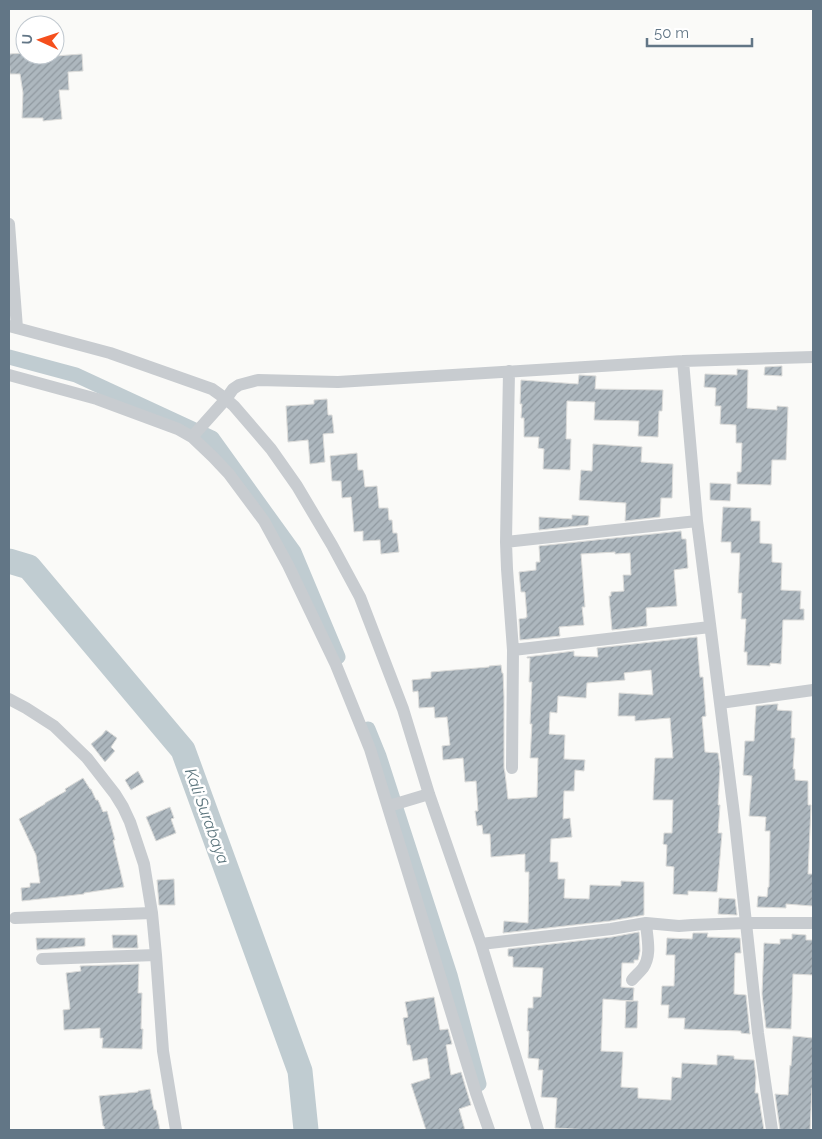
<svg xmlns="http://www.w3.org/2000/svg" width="822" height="1139" font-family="Raleway,sans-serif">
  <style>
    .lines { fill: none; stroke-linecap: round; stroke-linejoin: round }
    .canal { stroke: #c0ccd1; stroke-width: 15 }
    .river { stroke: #c0ccd1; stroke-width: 25 }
    .building { fill: url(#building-hatch); stroke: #dcdcda }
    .street { stroke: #c8ccd0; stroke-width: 12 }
    .labels { text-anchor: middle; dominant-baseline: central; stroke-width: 5; stroke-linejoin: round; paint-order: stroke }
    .water-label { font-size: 16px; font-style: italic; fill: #5d767e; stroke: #fff }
  </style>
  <defs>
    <pattern id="building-hatch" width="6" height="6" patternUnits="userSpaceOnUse" patternTransform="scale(1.25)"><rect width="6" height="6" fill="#adb7be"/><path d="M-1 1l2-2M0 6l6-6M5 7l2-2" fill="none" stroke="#9099a0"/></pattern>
  </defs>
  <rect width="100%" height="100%" fill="#fafaf8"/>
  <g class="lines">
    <path class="canal" d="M 9,357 L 76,375 L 212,438 L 294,552 L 338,657
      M 368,729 L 379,756 L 450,975 L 479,1084"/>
    <path class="river" d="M 9,561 L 29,567 L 183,750 L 300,1071 L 306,1130"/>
  </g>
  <path class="building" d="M 25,53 L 25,55 L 42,55 L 42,57 L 82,54 L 83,71 L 68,72 L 69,90 L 59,90 L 62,119 L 43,121 L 43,118 L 22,118 L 23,93 L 20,74 L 10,74 L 9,54 Z
    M 782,366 L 782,376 L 764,375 L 765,367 Z
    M 737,369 L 748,370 L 747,408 L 777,410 L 777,406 L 788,407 L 786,460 L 772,460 L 771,485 L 737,484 L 737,472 L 741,472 L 742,443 L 736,443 L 736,425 L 720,424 L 721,406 L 715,406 L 716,388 L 704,387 L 705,374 L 737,375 Z
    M 579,375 L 596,376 L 595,389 L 663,390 L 662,411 L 659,411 L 658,437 L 638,436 L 639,421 L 594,420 L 595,402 L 567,401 L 566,439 L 571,439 L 570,470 L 543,469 L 544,449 L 538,448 L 539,437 L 524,437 L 524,418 L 521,418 L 522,404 L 520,404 L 521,380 L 578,384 Z
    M 327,399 L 328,415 L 332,415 L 334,433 L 323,434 L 325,462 L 310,464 L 308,440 L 288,442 L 286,406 L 314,404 L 314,400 Z
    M 593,444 L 642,447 L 641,462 L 673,464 L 672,498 L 661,498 L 660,517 L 625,521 L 626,503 L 579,500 L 581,470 L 592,471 Z
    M 357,453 L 358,470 L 363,470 L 365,487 L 377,486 L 379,508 L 388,508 L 389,520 L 392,520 L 393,533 L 397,533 L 399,552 L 381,554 L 380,540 L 363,541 L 363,531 L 354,532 L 351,497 L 342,498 L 341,481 L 332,481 L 330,456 Z
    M 710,483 L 731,484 L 730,501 L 710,500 Z
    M 723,507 L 751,508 L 751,521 L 760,521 L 760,543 L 772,544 L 772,562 L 782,563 L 781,590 L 801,591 L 800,609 L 804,609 L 804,620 L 783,620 L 781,664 L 770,663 L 770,666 L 747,665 L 747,652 L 744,652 L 746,619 L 741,619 L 742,593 L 738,593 L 740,553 L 731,553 L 731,542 L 721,542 Z
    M 572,515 L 589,516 L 588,525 L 539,530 L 539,517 L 572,519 Z
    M 681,531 L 682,539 L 686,539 L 688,568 L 674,570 L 677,606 L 646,608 L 647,626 L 612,630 L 609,596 L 611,596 L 611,592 L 624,591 L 623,575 L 631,575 L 630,553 L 615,554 L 615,552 L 581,554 L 585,607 L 582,607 L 584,625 L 559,627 L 560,636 L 520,640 L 519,619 L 526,618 L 526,617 L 527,617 L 525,592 L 521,592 L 519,572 L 536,570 L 536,562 L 540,562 L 539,546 Z
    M 697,637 L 700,677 L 703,677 L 706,716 L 702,717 L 705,752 L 718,753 L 720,767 L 718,805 L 720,805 L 718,833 L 722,833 L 717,892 L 688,891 L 688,895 L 673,894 L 674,867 L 666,866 L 667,845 L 663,844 L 664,833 L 672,833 L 673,800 L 653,800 L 655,758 L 673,758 L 670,718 L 635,721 L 635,716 L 618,716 L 619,693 L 653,695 L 651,670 L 624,673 L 625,680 L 587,683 L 586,698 L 558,696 L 557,713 L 550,712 L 549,734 L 565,735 L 564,759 L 585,760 L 584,771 L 575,770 L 574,791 L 564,791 L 563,819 L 570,818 L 572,837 L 551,839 L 550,862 L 558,862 L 558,879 L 565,879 L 564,898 L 589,899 L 590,885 L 621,886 L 621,881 L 644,882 L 644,915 L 610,921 L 503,933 L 504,921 L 528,923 L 529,872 L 525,872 L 525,854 L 491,857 L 490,834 L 483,834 L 482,825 L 477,826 L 475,811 L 478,811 L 476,781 L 465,782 L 463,758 L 443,760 L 442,746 L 450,745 L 447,717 L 435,718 L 434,707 L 419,708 L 418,691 L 413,692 L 412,680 L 431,678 L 431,672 L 489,667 L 489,666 L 501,665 L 502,673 L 503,673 L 504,697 L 504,768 L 505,773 L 508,799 L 537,797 L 538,758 L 530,758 L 532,724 L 530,724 L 532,682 L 529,682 L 530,658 L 527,658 L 527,657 L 574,651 L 574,656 L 598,657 L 597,648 Z
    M 775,704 L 778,704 L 777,710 L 792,711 L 791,738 L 795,738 L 793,769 L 795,769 L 795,780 L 808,781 L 808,805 L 811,805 L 808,874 L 813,874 L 813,906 L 786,904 L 786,908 L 757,907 L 758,896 L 767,897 L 768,887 L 769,887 L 770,831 L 765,831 L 766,817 L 749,816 L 752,776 L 743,775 L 745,741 L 754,741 L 756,706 Z
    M 106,730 L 117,738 L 111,747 L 115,751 L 105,762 L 91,744 L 102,735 Z
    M 138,771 L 144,782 L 131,790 L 125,780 Z
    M 83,778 L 90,789 L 91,789 L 96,800 L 98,800 L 103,812 L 107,811 L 115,840 L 113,840 L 124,887 L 84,893 L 84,894 L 22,901 L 21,888 L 30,887 L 30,883 L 40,883 L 36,855 L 19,819 L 45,804 L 45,803 L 66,791 L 65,789 Z
    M 170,807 L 174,818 L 171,819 L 176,833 L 156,841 L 146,817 Z
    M 174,879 L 175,905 L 159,905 L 157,880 Z
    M 719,898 L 735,899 L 737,915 L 718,914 Z
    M 639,932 L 640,951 L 638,960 L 634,960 L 634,963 L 622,963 L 621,987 L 634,988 L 633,1001 L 603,999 L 601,1051 L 623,1052 L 621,1087 L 638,1088 L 638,1098 L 671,1100 L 672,1077 L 681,1078 L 682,1063 L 717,1065 L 717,1055 L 734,1056 L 734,1059 L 754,1060 L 756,1077 L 755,1093 L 758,1093 L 764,1130 L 591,1130 L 555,1128 L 557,1098 L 541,1097 L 543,1070 L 538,1070 L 539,1059 L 528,1058 L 529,1031 L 527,1031 L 528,1008 L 533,1008 L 533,997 L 541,997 L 543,968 L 513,967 L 513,957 L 508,956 L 508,949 L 612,937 Z
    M 693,933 L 708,933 L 707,937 L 740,938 L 741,953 L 735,953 L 734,994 L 746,995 L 750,1034 L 741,1033 L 741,1031 L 684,1029 L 685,1018 L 668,1018 L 669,1005 L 661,1005 L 662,986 L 674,986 L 675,955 L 666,955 L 667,938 L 692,939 Z
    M 792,934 L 806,935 L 806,940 L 813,940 L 813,975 L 793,974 L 791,1029 L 766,1028 L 762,994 L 764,943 L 780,944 L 780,939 L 792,939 Z
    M 112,935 L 137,935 L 138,948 L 113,948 Z
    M 36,938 L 85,938 L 85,946 L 37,950 Z
    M 139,964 L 138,993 L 142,993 L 141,1029 L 143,1029 L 142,1049 L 102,1048 L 103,1038 L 100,1038 L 100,1028 L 64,1030 L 63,1010 L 70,1009 L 66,973 L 81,971 L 80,966 Z
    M 434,997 L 440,1030 L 448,1029 L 452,1044 L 446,1045 L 451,1075 L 461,1072 L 471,1105 L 459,1109 L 465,1130 L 426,1130 L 411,1084 L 430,1078 L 427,1058 L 413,1061 L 410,1045 L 407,1045 L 403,1018 L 408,1017 L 405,1002 Z
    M 626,1001 L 638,1001 L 637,1028 L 625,1028 Z
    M 793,1036 L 813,1038 L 813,1089 L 812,1088 L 810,1130 L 780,1130 L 775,1094 L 788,1095 L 790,1065 L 791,1066 Z
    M 150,1089 L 154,1110 L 156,1110 L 160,1130 L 105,1130 L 104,1126 L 103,1126 L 99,1096 L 138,1092 L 138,1091 Z"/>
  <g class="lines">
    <path class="street" d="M 9,224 L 17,328
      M 9,326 L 110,353 L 212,389 L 226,399 L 234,406 L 271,449 L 297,486 L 332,545 L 360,597 L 403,709 L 429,794 L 481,944 L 538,1130
      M 683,361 L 697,521 L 735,822 L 758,1033 L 772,1130
      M 509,371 L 506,542 L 507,569 L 513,650 L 512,768
      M 9,375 L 97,399 L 178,429 L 192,437 L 213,457 L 229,474 L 264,521 L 288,565 L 336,665 L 370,749 L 476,1093 L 489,1130
      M 192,437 L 226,399 L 233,389 L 239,385 L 258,380 L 338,382 L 683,361 L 813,357
      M 506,542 L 697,521
      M 513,650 L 710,627
      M 9,699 L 26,708 L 54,726 L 87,758 L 115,794 L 123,807 L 130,822 L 144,864 L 152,913 L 156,955 L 163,1051 L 176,1130
      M 720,703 L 813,690
      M 389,806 L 429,794
      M 15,918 L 152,913
      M 481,944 L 611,929 L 646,923 L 679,926 L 692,925 L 746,923 L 813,923
      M 42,959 L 156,955
      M 632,980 C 635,976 640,972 643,968 C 652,955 647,938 646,923"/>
  </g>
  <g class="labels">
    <g class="water-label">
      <text transform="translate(207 816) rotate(70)">Kali Surabaya</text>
    </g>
  </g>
  <rect width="822" height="1139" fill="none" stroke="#627686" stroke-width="20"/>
  <g transform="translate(40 40) rotate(273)"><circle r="24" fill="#ffffff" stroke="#c0c8cf"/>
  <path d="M0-4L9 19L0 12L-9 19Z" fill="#f54f1d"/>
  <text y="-8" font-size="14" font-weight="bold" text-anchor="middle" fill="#627686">U</text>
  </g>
  <path d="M647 38v8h105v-8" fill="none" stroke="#627686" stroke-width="2.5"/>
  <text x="654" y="38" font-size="15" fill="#627686" stroke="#ffffff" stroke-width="4" paint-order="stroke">50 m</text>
</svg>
